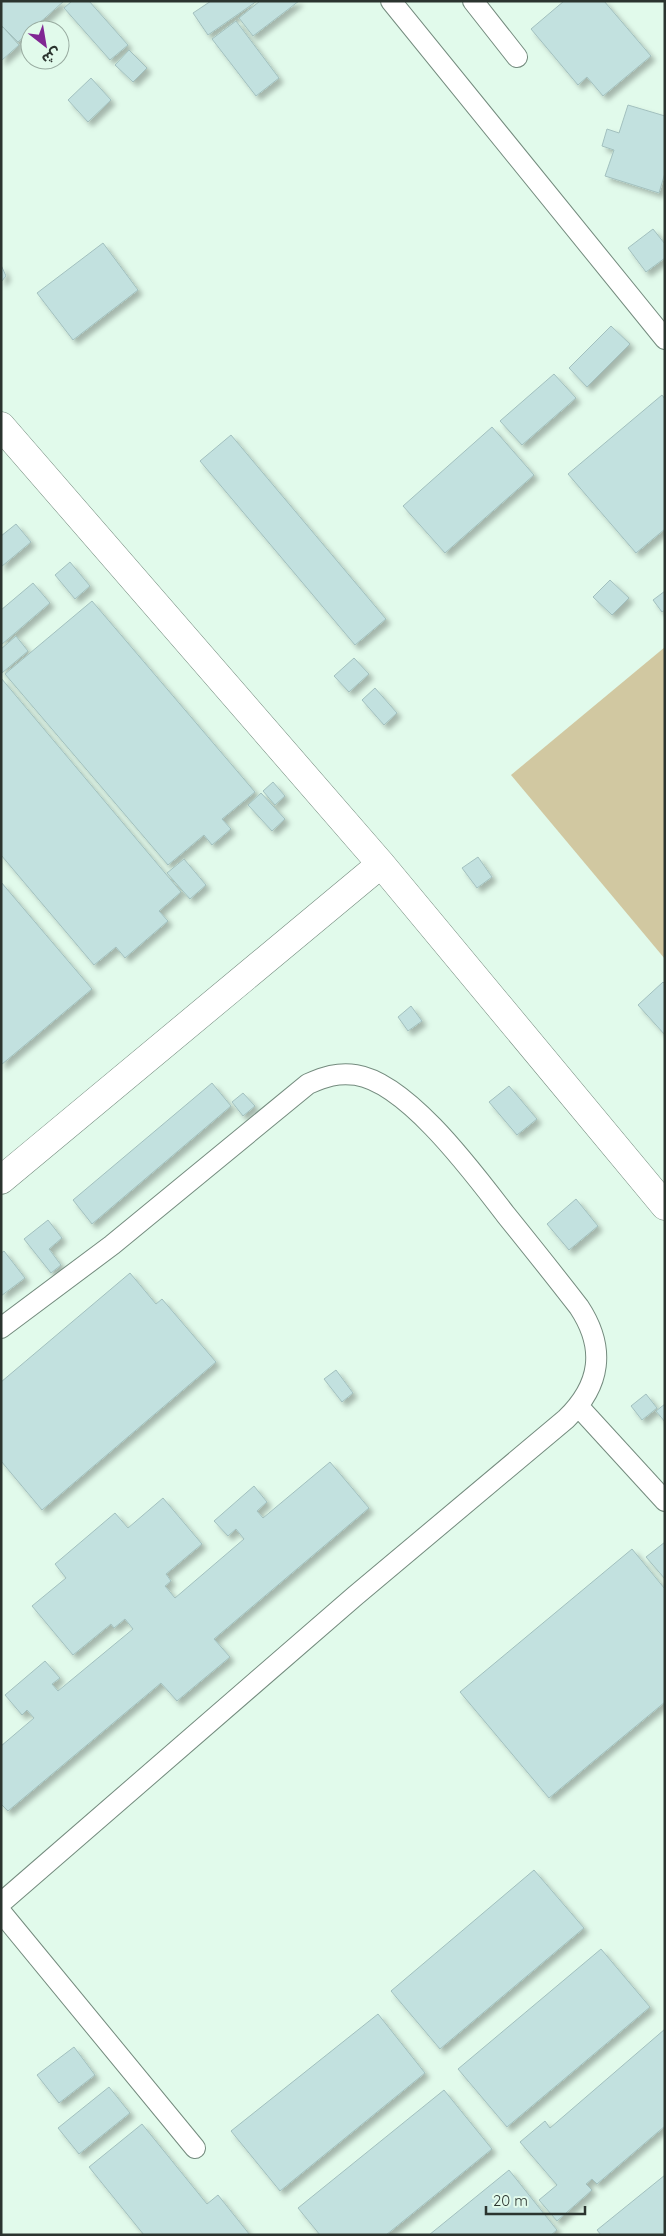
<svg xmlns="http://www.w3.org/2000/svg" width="666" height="2236" font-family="Quicksand,'Noto Sans Arabic',sans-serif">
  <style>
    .pitch { fill: #d1c8a1 }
    .building { fill: #c2e1df; stroke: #a2c0be; filter: url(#shadow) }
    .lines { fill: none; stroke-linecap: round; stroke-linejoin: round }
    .service-casing { stroke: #748b7e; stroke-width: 22 }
    .minor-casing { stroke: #748b7e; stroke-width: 29 }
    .service { stroke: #fff; stroke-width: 20 }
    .minor { stroke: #fff; stroke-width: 28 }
  </style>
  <defs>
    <filter id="shadow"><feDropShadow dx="4.5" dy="4.5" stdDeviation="2.5" flood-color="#0004"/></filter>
  </defs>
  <rect width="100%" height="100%" fill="#e1faeb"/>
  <path class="pitch" d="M 665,647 L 665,959 L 511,775 Z"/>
  <path class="building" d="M 1,1 L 64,1 L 18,42 L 1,25 Z
    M 72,1 L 89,1 L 128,45 L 110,60 L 64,8 Z
    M 211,1 L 257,1 L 208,35 L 193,13 Z
    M 260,1 L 299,1 L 253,36 L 239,18 Z
    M 564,1 L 604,1 L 651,56 L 603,96 L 587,77 L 578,85 L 531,29 Z
    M 236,21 L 279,78 L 256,96 L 212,39 Z
    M 3,27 L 19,45 L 1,61 L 1,28 Z
    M 129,50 L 147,68 L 133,82 L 115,65 Z
    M 91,78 L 111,100 L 88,122 L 68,100 Z
    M 628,105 L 665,116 L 665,173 L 659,193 L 605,176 L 614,150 L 602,146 L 607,129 L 619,133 Z
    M 653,229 L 665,244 L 665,258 L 646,272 L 628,248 Z
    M 103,243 L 138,290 L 73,340 L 37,293 Z
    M 1,265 L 6,276 L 1,282 Z
    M 611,326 L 630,344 L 587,387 L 569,368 Z
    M 554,374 L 576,398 L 522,445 L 500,421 Z
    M 662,395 L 665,399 L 665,529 L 636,553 L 568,474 Z
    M 492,427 L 534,475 L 445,553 L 403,506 Z
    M 231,435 L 386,619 L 355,645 L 200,461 Z
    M 16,524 L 31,542 L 1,567 L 1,536 Z
    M 70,562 L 90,586 L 75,599 L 55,575 Z
    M 610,580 L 629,598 L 612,615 L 593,597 Z
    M 33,583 L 50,603 L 1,645 L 1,610 Z
    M 665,591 L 665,610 L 662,612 L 653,600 Z
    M 92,601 L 255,792 L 222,819 L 231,829 L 212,845 L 204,835 L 168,865 L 5,674 Z
    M 16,636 L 28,651 L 2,673 L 1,649 Z
    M 354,658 L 369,674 L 349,692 L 334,676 Z
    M 1,678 L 181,892 L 159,911 L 168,921 L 125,958 L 116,947 L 94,965 L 1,855 Z
    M 375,688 L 397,713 L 384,725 L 362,700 Z
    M 273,782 L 285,796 L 275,805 L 263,791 Z
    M 261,793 L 285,819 L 272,831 L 248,805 Z
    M 478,857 L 492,877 L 477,888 L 462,868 Z
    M 184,859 L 206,885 L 190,899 L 167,873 Z
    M 1,882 L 92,989 L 1,1065 Z
    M 663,982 L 665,984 L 665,1035 L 638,1005 Z
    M 411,1006 L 422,1021 L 408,1031 L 398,1017 Z
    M 212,1083 L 231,1106 L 92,1224 L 73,1200 Z
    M 509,1086 L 537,1119 L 517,1135 L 489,1102 Z
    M 243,1093 L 255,1106 L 243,1116 L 232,1102 Z
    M 576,1199 L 598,1226 L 569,1250 L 547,1224 Z
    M 48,1220 L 62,1238 L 49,1249 L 61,1265 L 51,1273 L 24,1239 Z
    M 4,1251 L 25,1278 L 1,1296 L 1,1253 Z
    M 130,1273 L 156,1304 L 162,1299 L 216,1362 L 42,1510 L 1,1461 L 1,1382 Z
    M 336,1370 L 353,1393 L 342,1402 L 324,1379 Z
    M 646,1394 L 657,1408 L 642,1420 L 631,1406 Z
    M 665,1404 L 665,1422 L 656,1411 Z
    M 330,1462 L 369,1508 L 214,1639 L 230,1657 L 177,1701 L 161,1683 L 8,1811 L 1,1804 L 1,1746 L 34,1718 L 27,1710 L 22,1715 L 5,1695 L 45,1661 L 60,1678 L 52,1684 L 58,1691 L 133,1629 L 125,1619 L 114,1628 L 111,1624 L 73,1655 L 32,1606 L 66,1578 L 55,1564 L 115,1513 L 128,1528 L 163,1498 L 202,1544 L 166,1574 L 171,1581 L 165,1586 L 175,1598 L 244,1539 L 236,1529 L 228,1536 L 214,1521 L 254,1486 L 267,1502 L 257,1511 L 263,1518 Z
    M 665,1542 L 665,1579 L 646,1557 Z
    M 632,1549 L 665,1589 L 665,1702 L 549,1798 L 460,1692 Z
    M 534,1870 L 584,1928 L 440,2049 L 391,1991 Z
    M 601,1949 L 650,2007 L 507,2127 L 458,2069 Z
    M 378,2014 L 425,2073 L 280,2191 L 231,2131 Z
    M 665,2029 L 665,2126 L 597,2184 L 592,2179 L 586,2184 L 592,2190 L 557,2221 L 539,2200 L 557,2185 L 520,2142 L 545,2121 L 550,2128 Z
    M 74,2047 L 95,2075 L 59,2103 L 37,2075 Z
    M 109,2087 L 130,2113 L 79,2154 L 58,2128 Z
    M 444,2090 L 492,2149 L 386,2235 L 320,2235 L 298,2208 Z
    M 142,2124 L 207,2204 L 218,2195 L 250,2235 L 144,2235 L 89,2167 Z
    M 509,2170 L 557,2230 L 551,2235 L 429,2235 Z
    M 665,2175 L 665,2235 L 601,2235 L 597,2230 Z"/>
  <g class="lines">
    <defs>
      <path id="service" d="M 391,1 L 665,339
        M 473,1 L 517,57
        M 1,1328 L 112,1245 L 308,1084 C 324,1077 338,1072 356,1075 C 408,1083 475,1175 506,1215 C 531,1246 555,1276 579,1307 C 606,1348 601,1385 566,1419 L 355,1596 L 1,1903
        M 579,1407 L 665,1501
        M 1,1912 L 195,2148"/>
      <path id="minor" d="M 1,426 L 381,864 L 665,1206
        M 1,1180 L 381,864"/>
    </defs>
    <use href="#service" class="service-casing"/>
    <use href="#minor" class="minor-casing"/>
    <use href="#service" class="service"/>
    <use href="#minor" class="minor"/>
  </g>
  <rect width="666" height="2236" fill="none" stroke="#2b342f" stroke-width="5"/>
  <g transform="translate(45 45) rotate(149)"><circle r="24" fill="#e1faeb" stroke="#98aba0"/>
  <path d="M0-4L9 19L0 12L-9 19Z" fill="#802693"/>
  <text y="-8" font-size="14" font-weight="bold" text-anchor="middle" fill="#2b342f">ش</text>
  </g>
  <path d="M486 2206v8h99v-8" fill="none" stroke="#2b342f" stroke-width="2.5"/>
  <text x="493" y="2206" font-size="15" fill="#2b342f" stroke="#e1faeb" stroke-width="4" paint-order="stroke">20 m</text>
</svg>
